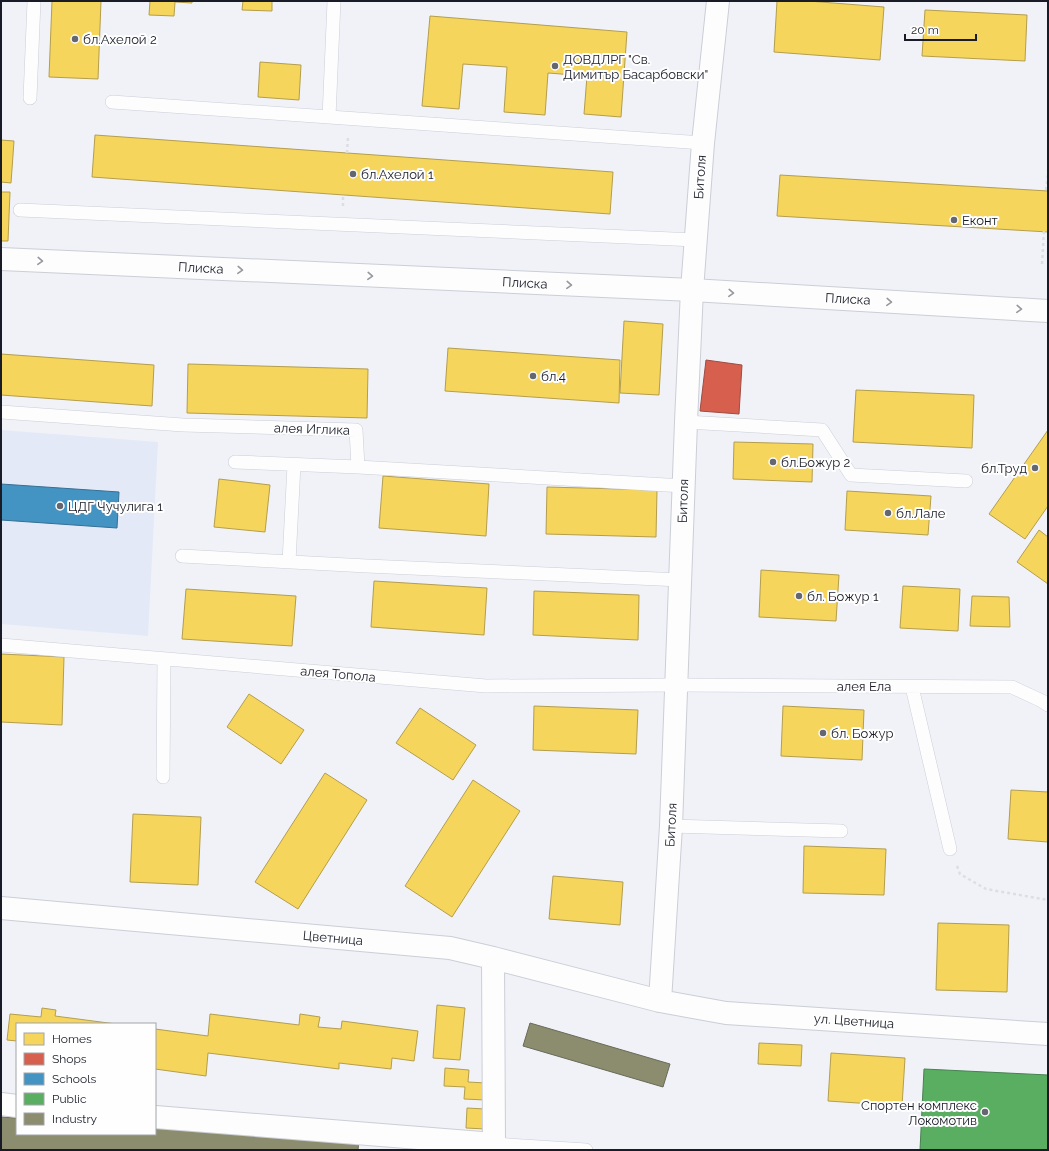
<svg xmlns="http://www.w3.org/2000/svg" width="1049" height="1151" font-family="Raleway,sans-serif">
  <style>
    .built { fill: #e4e9f7 }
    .homes { fill: #f6d55c; stroke: #b49e4c }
    .shops { fill: #d6604d; stroke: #9d4c42 }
    .schools { fill: #4393c3; stroke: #366f94 }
    .public { fill: #5aae61; stroke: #468250 }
    .industry { fill: #8c8c6e; stroke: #6a6a59 }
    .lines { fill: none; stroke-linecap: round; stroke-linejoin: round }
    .lane-casing { stroke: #cbced5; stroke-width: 14 }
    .street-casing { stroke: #cbced5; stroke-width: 24 }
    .primary-casing { stroke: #cbced5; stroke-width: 24 }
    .path { stroke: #dddee1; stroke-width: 2.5; stroke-dasharray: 3 3; stroke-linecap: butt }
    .lane { stroke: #fdfdfe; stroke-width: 13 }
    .street { stroke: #fdfdfe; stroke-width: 22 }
    .primary { stroke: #fdfdfe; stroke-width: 22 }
    .oneway { stroke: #96989d }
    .poi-dot { fill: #646770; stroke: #fefefe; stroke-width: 1.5 }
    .labels { text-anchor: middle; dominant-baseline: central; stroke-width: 4; stroke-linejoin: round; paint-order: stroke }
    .poi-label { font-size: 13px; fill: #191c27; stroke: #fefefe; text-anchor: start }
    .street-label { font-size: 13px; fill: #191c27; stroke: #fefefe }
  </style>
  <rect width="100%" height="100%" fill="#f0f2f8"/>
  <path class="built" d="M 1,430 L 158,442 L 148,636 L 1,624 Z"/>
  <path class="homes" d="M 52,1 L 101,1 L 98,79 L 49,77 Z
    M 150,1 L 192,1 L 192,3 L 175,2 L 174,16 L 149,15 Z
    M 243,1 L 272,1 L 272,11 L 242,10 Z
    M 777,1 L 808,1 L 884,7 L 880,60 L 774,52 Z
    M 925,10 L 1027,15 L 1025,61 L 922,56 Z
    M 430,16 L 627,32 L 621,117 L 584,114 L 587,76 L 548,73 L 545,115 L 504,112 L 507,67 L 463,64 L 459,109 L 422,106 Z
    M 260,62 L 301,65 L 299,100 L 258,97 Z
    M 95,135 L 613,172 L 610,214 L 92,177 Z
    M 1,140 L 14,141 L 11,183 L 1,182 Z
    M 780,175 L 1048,191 L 1048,232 L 777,216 Z
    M 1,192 L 10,192 L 8,241 L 1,241 Z
    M 624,321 L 663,324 L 659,395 L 620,393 Z
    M 448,348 L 620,360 L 619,403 L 445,391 Z
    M 1,354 L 154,365 L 152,406 L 1,395 Z
    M 188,364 L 368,369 L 367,418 L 187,413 Z
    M 856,390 L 974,395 L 972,448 L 853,442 Z
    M 1048,430 L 1048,506 L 1025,539 L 989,514 Z
    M 734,442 L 813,444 L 812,482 L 733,479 Z
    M 383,476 L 489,484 L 486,536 L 379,528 Z
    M 219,479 L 270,485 L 265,532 L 214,527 Z
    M 547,487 L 657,490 L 656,537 L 546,534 Z
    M 847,491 L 931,496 L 928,535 L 845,530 Z
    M 1039,530 L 1048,537 L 1048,584 L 1017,562 Z
    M 761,570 L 839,575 L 836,621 L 759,617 Z
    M 374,581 L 487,588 L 484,635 L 371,627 Z
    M 903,586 L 960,589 L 958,631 L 900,628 Z
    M 186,589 L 296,596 L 292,646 L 182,639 Z
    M 534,591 L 639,595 L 638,640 L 533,635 Z
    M 972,596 L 1009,597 L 1010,627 L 970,626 Z
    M 1,654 L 64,657 L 62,725 L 1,722 Z
    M 249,694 L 304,730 L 281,764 L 227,727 Z
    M 534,706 L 638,710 L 636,754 L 533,750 Z
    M 783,706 L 864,710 L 862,760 L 781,756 Z
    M 420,708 L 476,745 L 453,780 L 396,743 Z
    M 325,773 L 367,800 L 298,909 L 255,882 Z
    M 473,780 L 520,811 L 452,917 L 405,886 Z
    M 1011,790 L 1048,792 L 1048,842 L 1008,839 Z
    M 133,814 L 201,817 L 198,885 L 130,882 Z
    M 804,846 L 886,849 L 884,895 L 803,893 Z
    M 553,876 L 623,882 L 620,925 L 549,919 Z
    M 938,923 L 1009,925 L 1007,992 L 936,990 Z
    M 437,1005 L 465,1008 L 460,1060 L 433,1058 Z
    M 42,1008 L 56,1010 L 55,1016 L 116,1024 L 17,1024 L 17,1041 L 7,1040 L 10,1014 L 41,1017 Z
    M 210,1014 L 299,1025 L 300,1014 L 320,1017 L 318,1027 L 341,1029 L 342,1021 L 418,1031 L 414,1061 L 392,1058 L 391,1069 L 339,1063 L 339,1069 L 208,1053 L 206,1076 L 155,1069 L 155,1029 L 208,1036 Z
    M 759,1043 L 802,1045 L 801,1066 L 758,1064 Z
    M 831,1053 L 905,1058 L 902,1106 L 828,1101 Z
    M 445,1068 L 469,1070 L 468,1082 L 486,1083 L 485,1100 L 464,1099 L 465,1087 L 444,1086 Z
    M 467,1108 L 485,1109 L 485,1129 L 466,1128 Z"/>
  <path class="shops" d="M 706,360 L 742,365 L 739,414 L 700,411 Z"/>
  <path class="schools" d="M 1,484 L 119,492 L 117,528 L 1,520 Z"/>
  <path class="public" d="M 924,1069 L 1048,1075 L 1048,1150 L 920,1150 Z"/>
  <path class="industry" d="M 530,1023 L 670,1064 L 663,1087 L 523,1046 Z
    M 1,1117 L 17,1118 L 17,1134 L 155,1134 L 155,1126 L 359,1139 L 358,1150 L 1,1150 Z"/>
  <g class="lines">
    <defs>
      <path id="lane" d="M 30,98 L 34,1
        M 112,102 L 703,143
        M 329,117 L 334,1
        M 20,210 L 696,240
        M 1,412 L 183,425 L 356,430 L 358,467 L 684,486
        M 686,422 L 822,430 L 851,475 L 966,481
        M 235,462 L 358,467
        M 182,556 L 367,566 L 681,580
        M 289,562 L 294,465
        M 1,645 L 486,686 L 677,685 L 1012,687 L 1042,701 L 1048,705
        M 912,687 L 950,849
        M 163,777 L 164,660
        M 671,826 L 841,831
        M 494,1144 L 586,1150"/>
      <path id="street" d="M 1,908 L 450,948 L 493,958 L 660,1001 L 726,1013 L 1048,1034
        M 660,1001 L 671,826 L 686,422 L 692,290 L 703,143 L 718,1
        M 1,1104 L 17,1106
        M 155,1117 L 494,1144 L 493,958"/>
      <path id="primary" d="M 1,259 L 692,290 L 1048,311"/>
    </defs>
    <use href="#lane" class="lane-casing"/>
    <use href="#street" class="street-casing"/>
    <use href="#primary" class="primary-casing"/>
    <path class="path" d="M 347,153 L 348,137
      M 1046,190 L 1048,175
      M 343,206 L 343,195
      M 1042,264 L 1044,231
      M 957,866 L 960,874 L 986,889 L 1048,900"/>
    <use href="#lane" class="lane"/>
    <use href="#street" class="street"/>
    <use href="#primary" class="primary"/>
  </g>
  <defs><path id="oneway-chevron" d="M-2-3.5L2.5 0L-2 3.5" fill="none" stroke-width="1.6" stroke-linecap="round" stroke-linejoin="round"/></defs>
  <g class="oneway">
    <use href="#oneway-chevron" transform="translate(40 261) rotate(3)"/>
    <use href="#oneway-chevron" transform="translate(240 270) rotate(3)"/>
    <use href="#oneway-chevron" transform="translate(370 276) rotate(3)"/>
    <use href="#oneway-chevron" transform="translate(569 285) rotate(3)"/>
    <use href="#oneway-chevron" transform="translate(731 293) rotate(3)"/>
    <use href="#oneway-chevron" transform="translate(889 302) rotate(3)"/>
    <use href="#oneway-chevron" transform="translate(1019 309) rotate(3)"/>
  </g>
  <g class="poi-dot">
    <circle cx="75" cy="39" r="4"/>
    <circle cx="555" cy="66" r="4"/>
    <circle cx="353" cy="174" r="4"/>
    <circle cx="954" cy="220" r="4"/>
    <circle cx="533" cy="376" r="4"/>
    <circle cx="773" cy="462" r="4"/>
    <circle cx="1035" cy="468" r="4"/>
    <circle cx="60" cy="506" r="4"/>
    <circle cx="888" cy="513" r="4"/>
    <circle cx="799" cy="596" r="4"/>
    <circle cx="823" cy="733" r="4"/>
    <circle cx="985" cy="1112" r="4"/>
  </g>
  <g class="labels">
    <g class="poi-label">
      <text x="83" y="39">бл.Ахелой 2</text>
      <text x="563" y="59">ДОВДЛРГ "Св.<tspan x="563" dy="15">Димитър Басарбовски"</tspan></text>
      <text x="361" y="174">бл.Ахелой 1</text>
      <text x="962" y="220">Еконт</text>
      <text x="541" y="376">бл.4</text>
      <text x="781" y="462">бл.Божур 2</text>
      <text x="1027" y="468" text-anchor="end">бл.Труд</text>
      <text x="68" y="506">ЦДГ Чучулига 1</text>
      <text x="896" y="513">бл.Лале</text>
      <text x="807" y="596">бл. Божур 1</text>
      <text x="831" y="733">бл. Божур</text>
      <text x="977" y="1105" text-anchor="end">Спортен комплекс<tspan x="977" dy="15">Локомотив</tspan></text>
    </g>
    <g class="street-label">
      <text transform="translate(700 177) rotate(-86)">Битоля</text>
      <text transform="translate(201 268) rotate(3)">Плиска</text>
      <text transform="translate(525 283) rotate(3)">Плиска</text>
      <text transform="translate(848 299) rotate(3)">Плиска</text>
      <text transform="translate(312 429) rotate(2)">алея Иглика</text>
      <text transform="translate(683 501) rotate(-88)">Битоля</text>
      <text transform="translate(338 674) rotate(5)">алея Топола</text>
      <text x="864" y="686">алея Ела</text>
      <text transform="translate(671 825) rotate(-87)">Битоля</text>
      <text transform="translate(333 938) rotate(5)">Цветница</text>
      <text transform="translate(854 1021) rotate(4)">ул. Цветница</text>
    </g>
  </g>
  <rect width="1049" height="1151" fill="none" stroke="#191c27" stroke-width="4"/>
  <rect x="16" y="1023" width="140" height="112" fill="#fefefe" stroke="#a2a4a8"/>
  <rect x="24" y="1033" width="20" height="12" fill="#f6d55c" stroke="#a2a4a8"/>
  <text x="52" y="1043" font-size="12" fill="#191c27">Homes</text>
  <rect x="24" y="1053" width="20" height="12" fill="#d6604d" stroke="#a2a4a8"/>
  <text x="52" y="1063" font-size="12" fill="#191c27">Shops</text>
  <rect x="24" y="1073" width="20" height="12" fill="#4393c3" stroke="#a2a4a8"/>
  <text x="52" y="1083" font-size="12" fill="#191c27">Schools</text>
  <rect x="24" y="1093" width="20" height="12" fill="#5aae61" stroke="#a2a4a8"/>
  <text x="52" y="1103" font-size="12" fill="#191c27">Public</text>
  <rect x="24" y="1113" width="20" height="12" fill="#8c8c6e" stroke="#a2a4a8"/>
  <text x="52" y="1123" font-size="12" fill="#191c27">Industry</text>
  <path d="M905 34v6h71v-6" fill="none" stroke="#191c27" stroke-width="2"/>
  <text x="911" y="34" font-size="12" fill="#191c27" stroke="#fefefe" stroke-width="3" paint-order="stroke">20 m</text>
</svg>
